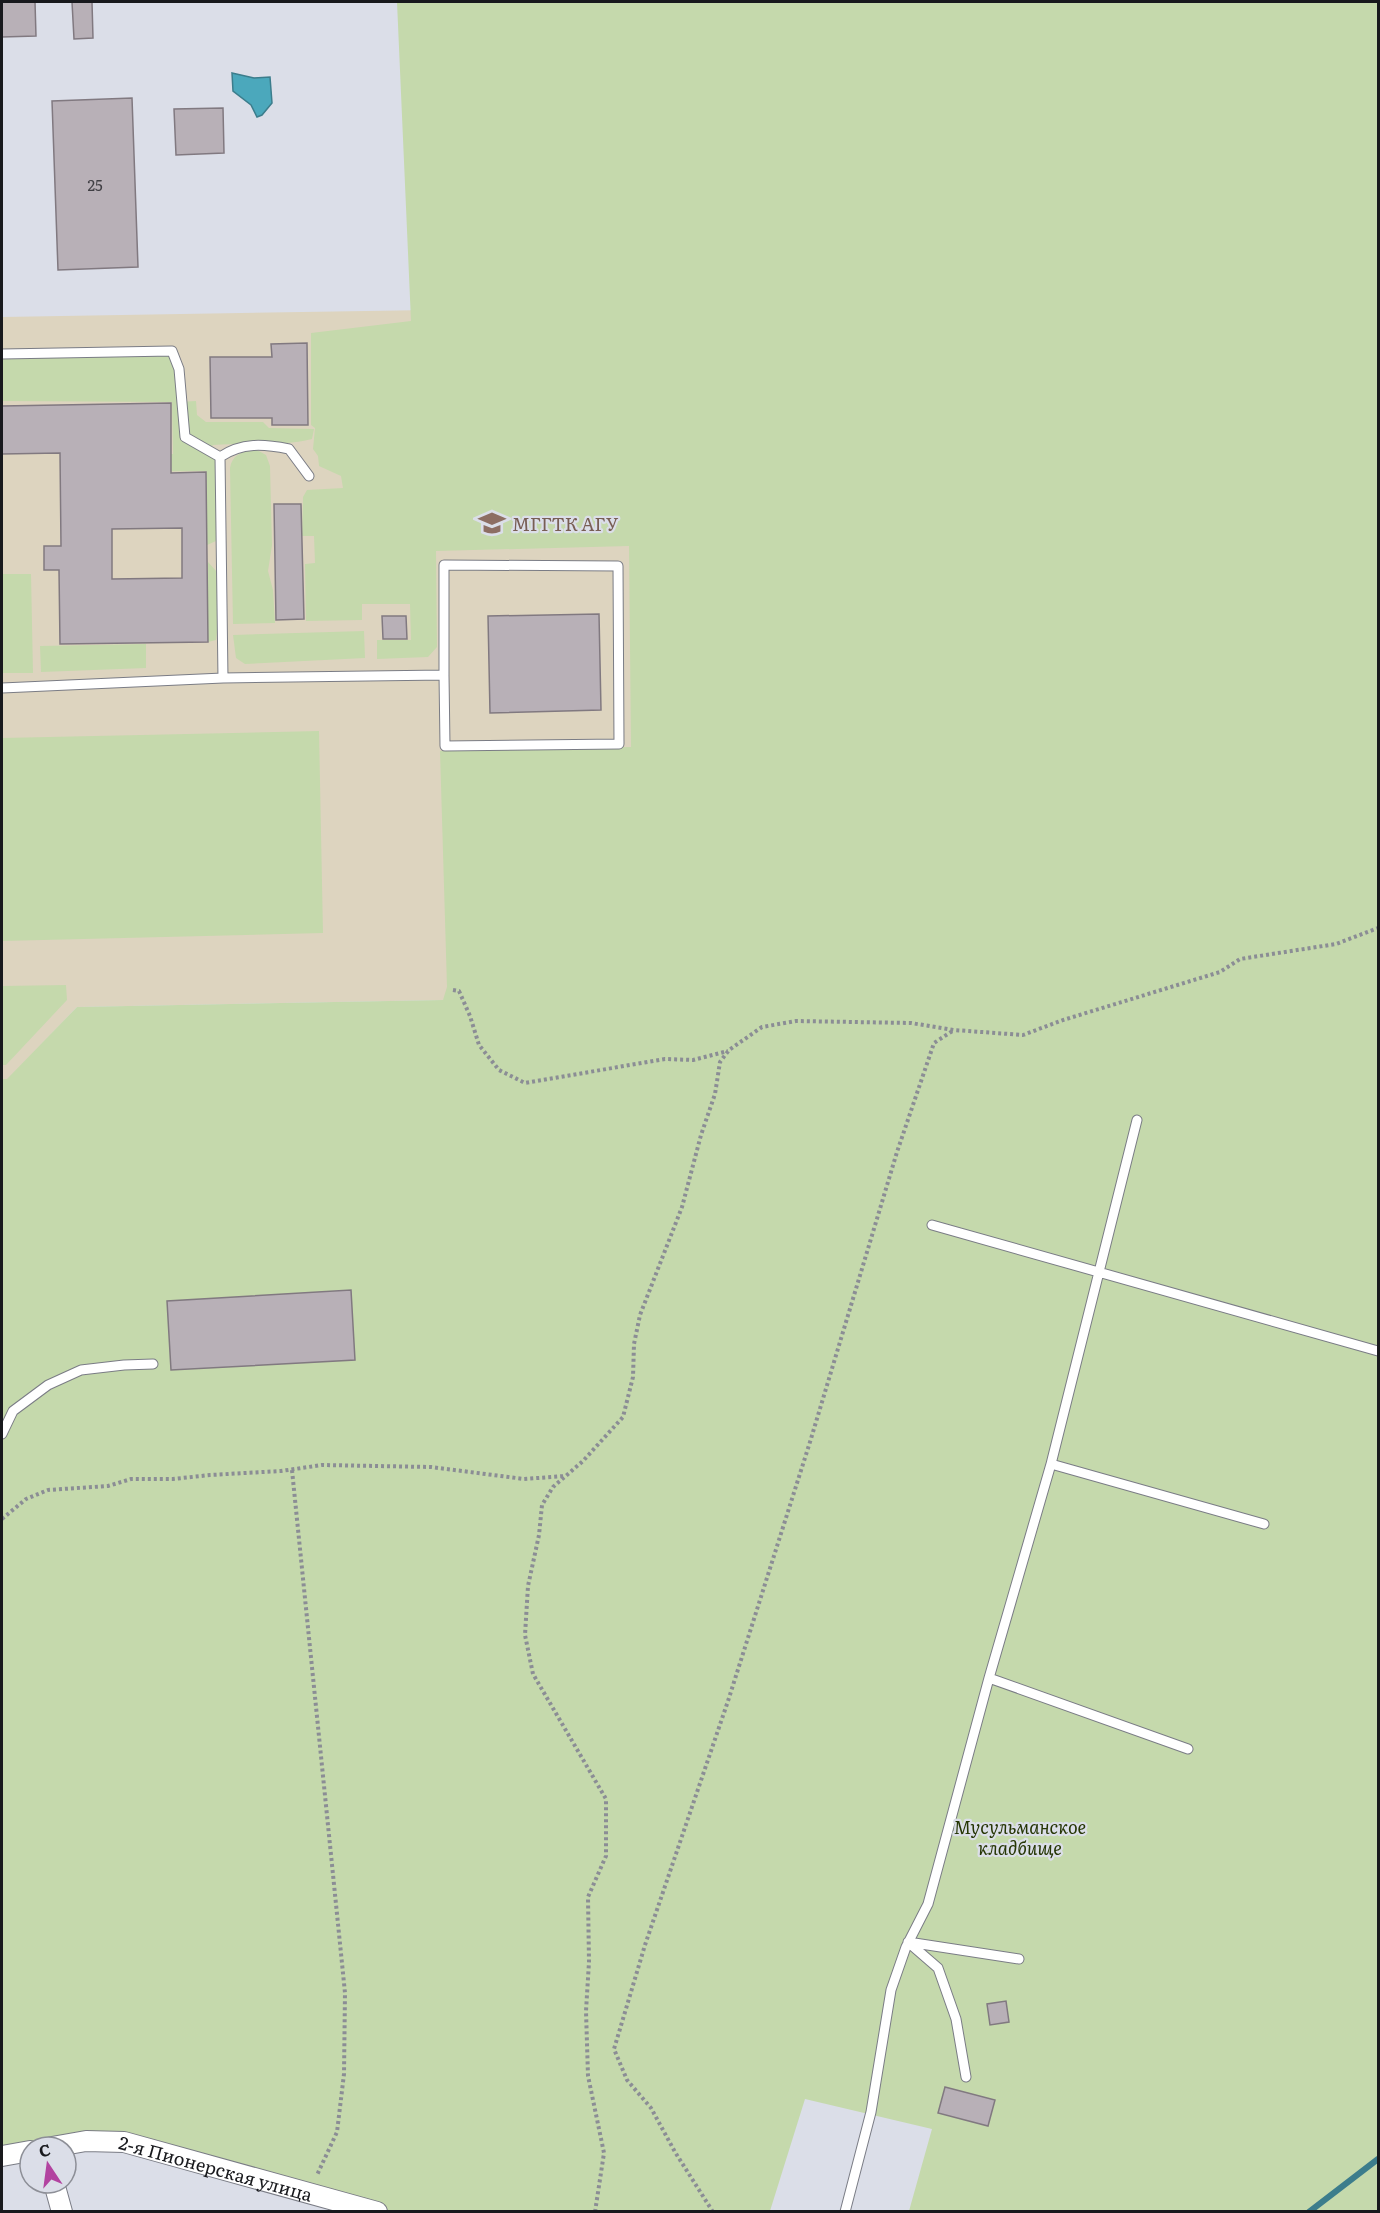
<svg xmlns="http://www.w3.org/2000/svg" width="1380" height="2213" font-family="Literata,serif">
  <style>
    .education { fill: #ddd4bf }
    .green { fill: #c5d9ac }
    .water { fill: #4ba8bc; stroke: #3c7d8c; stroke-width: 1.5 }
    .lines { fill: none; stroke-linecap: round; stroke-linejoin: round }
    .stream { stroke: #3c7d8c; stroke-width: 6 }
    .building { fill: #b8b0b7; stroke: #817980; stroke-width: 1.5; fill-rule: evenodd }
    .lane-casing { stroke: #7a7c85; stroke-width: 11 }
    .street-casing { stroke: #7a7c85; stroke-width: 22 }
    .path { stroke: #8b8d95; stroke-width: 4; stroke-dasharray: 3 3; stroke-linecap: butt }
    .lane { stroke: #fff; stroke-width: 9 }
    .street { stroke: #fff; stroke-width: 20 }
    .labels { text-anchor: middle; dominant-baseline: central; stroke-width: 4.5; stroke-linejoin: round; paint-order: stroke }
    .number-label { font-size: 15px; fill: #403f44 }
    .education-label { font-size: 18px; fill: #785e54; stroke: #dbdee8; text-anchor: start }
    .park-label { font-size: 18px; font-style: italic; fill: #263605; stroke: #dbdee8 }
    .street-label { font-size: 18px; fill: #18191d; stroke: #dbdee8 }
  </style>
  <rect width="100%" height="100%" fill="#dbdee8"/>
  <path class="education" d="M 973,301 L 443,1000 L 77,1007 L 7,1080 L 2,1079 L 2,317 Z"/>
  <path class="green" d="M 397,2 L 1378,2 L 1378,2211 L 909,2211 L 932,2129 L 805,2099 L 770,2211 L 377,2211 L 163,2151 L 30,2147 L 2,2156 L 2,1079 L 7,1079 L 77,1007 L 443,1000 L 447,987 L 440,751 L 631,747 L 629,546 L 436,551 L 437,647 L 428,657 L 377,659 L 377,640 L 411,640 L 410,604 L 362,604 L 362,620 L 306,621 L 305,564 L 315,563 L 314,536 L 302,536 L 303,497 L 307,490 L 343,488 L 341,476 L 319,466 L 318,456 L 313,449 L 315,428 L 311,425 L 311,333 L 411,321 Z
    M 169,353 L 176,368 L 179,402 L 196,401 L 197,415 L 206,422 L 263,422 L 269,428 L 314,429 L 312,439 C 281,447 245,442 213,445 L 206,452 L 217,458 L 216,541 L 207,545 L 206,471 L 98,472 L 98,454 L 173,454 L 172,402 L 2,401 L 2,356 Z
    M 252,450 L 257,450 L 266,455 L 270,466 L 272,545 L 268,571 L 273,590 L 275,623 L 233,624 L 230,468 C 232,456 240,452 252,450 Z
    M 208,562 L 217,572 L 217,632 L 216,640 L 208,642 Z
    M 2,574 L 31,574 L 33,673 L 2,673 Z
    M 364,631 L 365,658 L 245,664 L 236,658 L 233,635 Z
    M 146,644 L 146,668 L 41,672 L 40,646 Z
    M 319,731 L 323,933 L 2,941 L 2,738 Z
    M 66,985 L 67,1000 L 6,1065 L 2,1065 L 2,986 Z"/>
  <path class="water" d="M 232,73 L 254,78 L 270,77 L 272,103 L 262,115 L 257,117 L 251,105 L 233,91 Z"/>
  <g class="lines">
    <path class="stream" d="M 1309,2212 L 1378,2159"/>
  </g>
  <path class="building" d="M 2,2 L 35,2 L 36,36 L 2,37 Z
    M 72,2 L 92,2 L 93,38 L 74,39 Z
    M 132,98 L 138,267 L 58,270 L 52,101 Z
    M 223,108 L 224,153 L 176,155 L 174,109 Z
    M 307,343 L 308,425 L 272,425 L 272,418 L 211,418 L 210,357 L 272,357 L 271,344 Z
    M 171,403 L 171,473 L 206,472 L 208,642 L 60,644 L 59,570 L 44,570 L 44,546 L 61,546 L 60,453 L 2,454 L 2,406 ZM 182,528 L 182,578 L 112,579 L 112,529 Z
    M 274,504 L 301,504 L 304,619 L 276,620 Z
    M 599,614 L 601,710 L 490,713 L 488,616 Z
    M 382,616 L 406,616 L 407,639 L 383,639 Z
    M 351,1290 L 355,1360 L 171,1370 L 167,1301 Z
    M 1006,2001 L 1009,2022 L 990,2025 L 987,2004 Z
    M 945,2087 L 995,2100 L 988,2126 L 938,2113 Z"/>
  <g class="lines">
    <defs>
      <path id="lane" d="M 2,354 L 172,351 L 179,369 L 185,437 L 220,457
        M 223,678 L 220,457 C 242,442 264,444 289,449 L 309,476
        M 2,688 L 223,678 L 444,675 L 445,746 L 619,744 L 618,566 L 444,565 L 444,675
        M 932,1225 L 1378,1351
        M 2,1434 L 13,1411 L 48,1385 L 81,1370 L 124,1365 L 153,1364
        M 1051,1464 L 1264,1524
        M 989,1678 L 1188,1749
        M 908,1942 L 938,1968 L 956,2019 L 966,2077
        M 908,1942 L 1019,1959
        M 845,2212 L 871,2112 L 891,1990 L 906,1947 L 928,1904 L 989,1678 L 1051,1464 L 1137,1120"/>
      <g id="street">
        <path id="s1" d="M 52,2147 L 86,2141 L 124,2142 L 377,2212"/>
        <path d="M 2,2156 L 30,2151"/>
        <path d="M 54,2183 L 62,2212"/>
      </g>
    </defs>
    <use href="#lane" class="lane-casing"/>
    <use href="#street" class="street-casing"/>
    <path class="path" d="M 453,990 L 459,991 L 470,1016 L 479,1045 L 499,1070 L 525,1083 L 665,1059 L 693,1060 L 728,1051
      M 292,1470 L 345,1993 L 344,2074 L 337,2132 L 317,2175
      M 2,1519 L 26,1499 L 48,1490 L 108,1486 L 131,1479 L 173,1479 L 210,1475 L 281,1471 L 322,1465 L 431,1467 L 524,1479 L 565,1476
      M 595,2212 L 604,2153 L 588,2076 L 586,2011 L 589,1962 L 588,1897 L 606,1856 L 606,1799 L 533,1674 L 525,1635 L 528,1586 L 539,1535 L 542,1505 L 553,1487 L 583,1461 L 623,1417 L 633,1377 L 634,1344 L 640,1315 L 682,1207 L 701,1135 L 715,1094 L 720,1062 L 729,1050 L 762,1027 L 796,1021 L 911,1023 L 954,1030 L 1023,1035 L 1063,1020 L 1220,972 L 1240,959 L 1336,944 L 1378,928
      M 713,2212 L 675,2152 L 651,2108 L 627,2080 L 614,2049 L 645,1945 L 728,1701 L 810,1442 L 897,1152 L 934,1043 L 954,1030"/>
    <use href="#lane" class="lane"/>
    <use href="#street" class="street"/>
  </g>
  <defs>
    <symbol id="university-bare" viewBox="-9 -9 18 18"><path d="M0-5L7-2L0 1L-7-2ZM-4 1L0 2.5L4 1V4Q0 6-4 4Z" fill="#8d6e63" stroke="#dbdee8" stroke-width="2.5" paint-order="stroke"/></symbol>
  </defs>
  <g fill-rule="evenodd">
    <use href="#university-bare" x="473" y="504" width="38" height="38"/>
  </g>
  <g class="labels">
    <g class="number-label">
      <text x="95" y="184">25</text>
    </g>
    <g class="education-label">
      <text x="512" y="523">МГГТК АГУ</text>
    </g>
    <g class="park-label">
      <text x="1020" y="1826">Мусульманское<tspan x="1020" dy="21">кладбище</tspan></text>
    </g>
    <g class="street-label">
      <text stroke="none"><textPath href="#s1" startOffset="168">2-я Пионерская улица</textPath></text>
    </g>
  </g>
  <rect width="1380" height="2213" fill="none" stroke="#18191d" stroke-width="6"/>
  <g transform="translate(48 2165) rotate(347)"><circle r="28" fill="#dbdee8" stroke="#8d8f97" stroke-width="1.5"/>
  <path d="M0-4.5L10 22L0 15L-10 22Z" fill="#b243a0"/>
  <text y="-9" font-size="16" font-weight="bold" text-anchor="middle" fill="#18191d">С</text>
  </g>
</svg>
